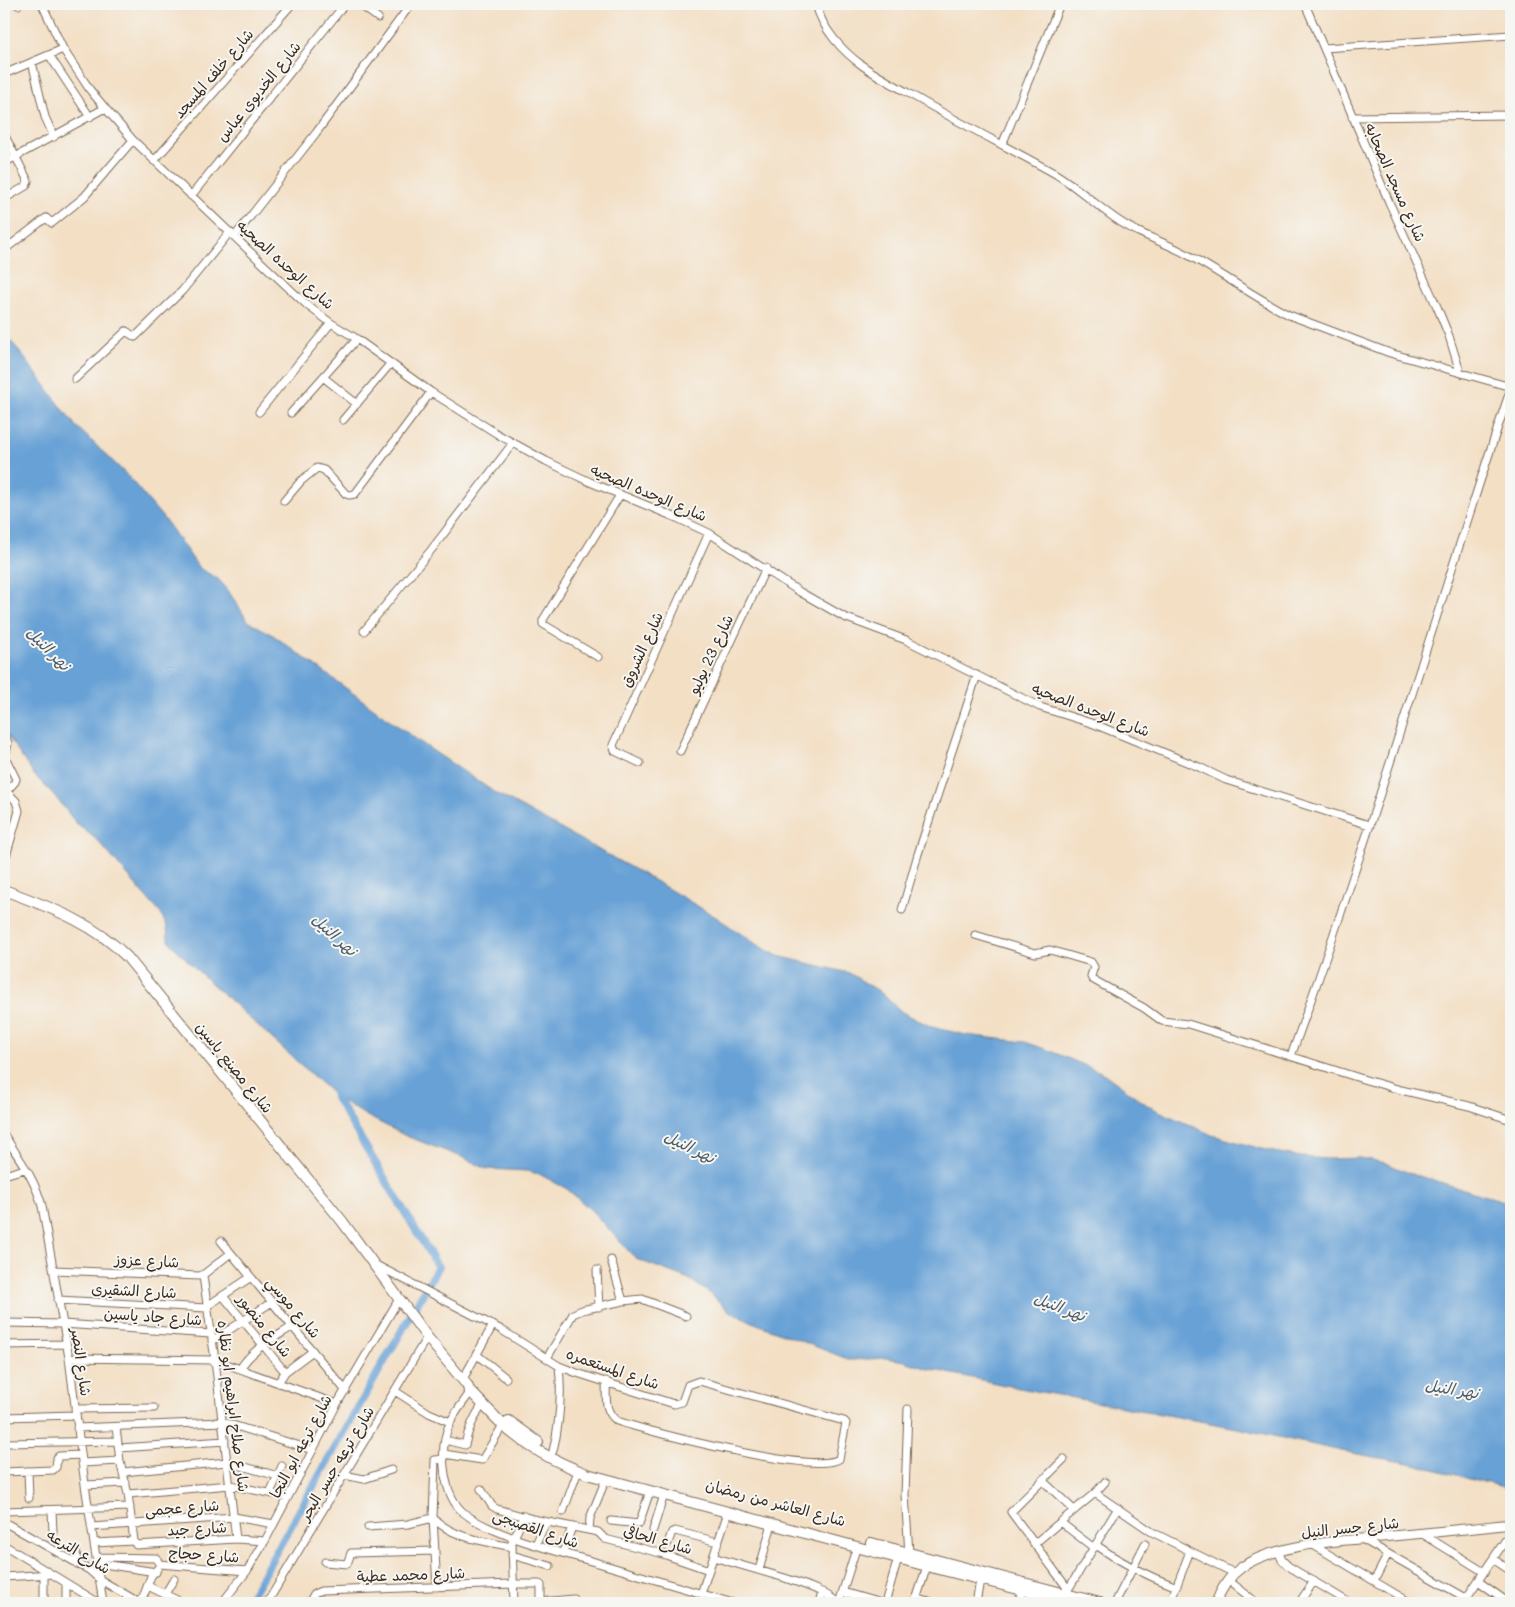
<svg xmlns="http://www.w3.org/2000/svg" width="1515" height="1607" font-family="Mali,'Playpen Sans Arabic',sans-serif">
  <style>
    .water { fill: #67a1d6; stroke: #51667a }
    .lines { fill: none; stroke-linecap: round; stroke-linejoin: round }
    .canal { stroke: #67a1d6; stroke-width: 8 }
    .minor-casing { stroke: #7b6958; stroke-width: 9 }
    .tertiary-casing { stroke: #7b6958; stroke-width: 11 }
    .secondary-casing { stroke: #7b6958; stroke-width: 12 }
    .minor { stroke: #fff; stroke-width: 7 }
    .tertiary { stroke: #fff; stroke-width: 9 }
    .secondary { stroke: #fff; stroke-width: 10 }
    .labels { text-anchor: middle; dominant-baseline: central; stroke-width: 4; stroke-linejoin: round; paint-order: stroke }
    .street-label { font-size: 15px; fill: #3b2a1e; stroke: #f6f6f2 }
    .water-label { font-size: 16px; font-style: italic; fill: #4d5a68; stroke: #f6f6f2 }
  </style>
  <rect width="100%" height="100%" fill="#f6f6f2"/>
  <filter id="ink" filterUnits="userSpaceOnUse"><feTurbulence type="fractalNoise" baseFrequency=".02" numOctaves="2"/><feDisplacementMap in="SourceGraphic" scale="10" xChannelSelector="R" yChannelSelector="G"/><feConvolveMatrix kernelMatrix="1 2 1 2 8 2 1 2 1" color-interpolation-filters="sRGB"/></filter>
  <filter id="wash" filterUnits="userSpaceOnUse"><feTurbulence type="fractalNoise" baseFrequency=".0096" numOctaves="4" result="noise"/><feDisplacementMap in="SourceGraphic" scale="20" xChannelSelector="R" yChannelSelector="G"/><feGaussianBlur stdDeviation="1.12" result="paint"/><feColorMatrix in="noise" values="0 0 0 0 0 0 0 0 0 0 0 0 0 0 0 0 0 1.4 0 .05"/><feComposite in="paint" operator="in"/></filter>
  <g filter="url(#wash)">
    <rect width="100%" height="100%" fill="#f3dfc4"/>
    <path class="water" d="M 4,334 L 17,348 L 75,425 L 126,474 L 169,525 L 199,568 L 218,579 L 227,589 L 248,621 L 273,635 L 420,742 L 494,792 L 655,881 L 716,917 L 759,946 L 778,956 L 849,973 L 879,991 L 902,1012 L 932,1027 L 966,1035 L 1025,1042 L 1048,1050 L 1103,1073 L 1150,1107 L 1212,1135 L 1269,1151 L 1301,1157 L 1328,1159 L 1360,1158 L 1386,1163 L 1409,1173 L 1511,1203 L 1511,1489 L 1414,1464 L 1346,1452 L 1237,1428 L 1014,1387 L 925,1368 L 905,1361 L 886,1358 L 850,1360 L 757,1324 L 729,1311 L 712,1295 L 689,1279 L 636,1259 L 591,1210 L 567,1189 L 539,1174 L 526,1171 L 487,1169 L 464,1158 L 406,1136 L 365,1115 L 335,1096 L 201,974 L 172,945 L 168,938 L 167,927 L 161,914 L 97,840 L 76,823 L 54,795 L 34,775 L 4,731 Z"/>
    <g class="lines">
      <path class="canal" d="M 247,1603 L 438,1267 L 335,1096"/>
    </g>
  </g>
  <g filter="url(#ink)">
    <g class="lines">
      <defs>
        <path id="minor" d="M 18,4 L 18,5
          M 42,4 L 63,49 L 90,90 L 105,108 L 133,140 L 264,265 L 308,306 L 331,323 L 354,337 L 431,392 L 499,435 L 546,461 L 590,482 L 677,518 L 709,533 L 800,592 L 844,617 L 906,640 L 1040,707 L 1094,724 L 1199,767 L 1226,780 L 1369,825
          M 359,4 L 378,18
          M 816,4 C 822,29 842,51 863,66 C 877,76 893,84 908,93 C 956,121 1005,146 1054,173 C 1080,188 1101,211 1127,226 C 1146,237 1169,244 1188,255 C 1223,274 1254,297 1289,315 L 1390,353 L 1511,387
          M 1305,4 L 1389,202 L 1438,309 L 1449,336 L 1460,372
          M 1324,48 L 1511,35
          M 49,55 L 90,117
          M 32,62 L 45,117 L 54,137
          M 4,74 L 63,49
          M 1352,117 L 1511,115
          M 4,134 L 28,181 L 26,186 L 4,199
          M 1002,145 L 1060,4
          M 154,161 L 292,4
          M 4,163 L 105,108
          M 191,196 L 345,4
          M 235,236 L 316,133 L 411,4
          M 4,250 L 46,218 L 52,223 L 84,197 L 133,140
          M 323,377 L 357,404
          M 75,379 L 126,331 L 135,337 L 182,291 L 230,232
          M 259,412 L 331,323
          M 291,413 L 357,339
          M 343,420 L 391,363
          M 284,501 L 301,481 L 317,468 L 324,470 L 346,494 L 349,495 L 355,494 L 431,392
          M 364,631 L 432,549 L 513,443
          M 598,657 L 543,624 L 543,620 L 620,495
          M 4,735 L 8,743 L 5,757 L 16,779 L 15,782 L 4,794
          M 680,751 L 766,568
          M 640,763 L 615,751 L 613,745 L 709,533
          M 4,789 L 16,801 L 19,811 L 4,863
          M 902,910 L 918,854 L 977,675
          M 975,935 L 1035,953 L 1050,950 L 1091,962 L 1094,967 L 1091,976 L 1092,979 L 1144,1008 L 1162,1021 L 1188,1024 L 1366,1080 L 1401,1090 L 1469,1106 L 1511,1120
          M 1291,1056 C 1371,836 1436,610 1511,388
          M 4,1135 C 19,1158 35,1179 42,1206 L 69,1358 L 85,1485 L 103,1603
          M 4,1175 L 25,1169
          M 221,1241 L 346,1391
          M 611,1260 L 623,1301
          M 376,1265 L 500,1329 L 559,1366 L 577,1373 L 674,1404 L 682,1402 L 688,1385 L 699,1381 L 844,1421 L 846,1423 L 839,1459 C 815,1475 650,1432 617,1421 C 603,1410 607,1397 606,1381
          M 54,1270 L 200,1276 L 204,1274 L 231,1253
          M 597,1270 L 599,1307
          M 203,1276 L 215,1360 L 236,1539
          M 223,1296 L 285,1372
          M 58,1300 L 207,1308
          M 207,1306 L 251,1277
          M 4,1323 L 63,1324 L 211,1334
          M 212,1341 L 272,1302
          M 4,1345 L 66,1344
          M 476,1354 L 506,1378
          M 69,1358 L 215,1360 L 337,1404
          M 547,1358 L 573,1314 L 582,1310 L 623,1301 L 642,1299 L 686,1316
          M 240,1369 C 252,1349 273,1339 293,1326
          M 463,1379 L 493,1325
          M 278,1383 L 285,1372 L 313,1351
          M 395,1391 L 429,1413 L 450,1422
          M 471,1391 C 464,1402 455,1412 450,1423 C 439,1446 442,1487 458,1507 C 479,1533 564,1553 598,1563 C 643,1576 688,1590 733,1603
          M 75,1409 L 154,1408
          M 908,1409 L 905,1495 L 909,1553
          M 4,1417 L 76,1415
          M 116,1427 L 120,1461 L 128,1494 L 134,1541
          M 77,1428 L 223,1422 L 313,1450
          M 445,1440 L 465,1445 C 468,1429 474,1417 483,1404
          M 4,1443 L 117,1441
          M 119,1448 L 225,1441
          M 553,1451 C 560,1422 562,1395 559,1366
          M 444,1454 L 482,1460 L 503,1425
          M 1064,1459 L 1011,1512 L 1068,1589
          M 82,1463 L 120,1461
          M 28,1471 L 29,1498
          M 4,1472 L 53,1470 L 56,1467 L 57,1458 L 59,1456 L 81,1455
          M 123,1472 L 227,1462 L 278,1476
          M 344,1475 L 364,1479 L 391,1470
          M 1042,1480 L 1074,1510
          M 85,1485 L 126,1483
          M 481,1489 L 492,1506 L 497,1509 L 533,1519 L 598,1532 L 605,1539 L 660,1553 L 709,1570
          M 270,1493 L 282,1466
          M 1095,1493 L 1152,1532 L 1234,1573
          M 128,1494 L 230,1485 L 288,1497
          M 52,1510 L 53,1532
          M 4,1511 L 130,1507
          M 563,1512 L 578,1471
          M 611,1521 L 639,1524 L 650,1491
          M 4,1522 L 89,1570 L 99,1579 L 140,1603
          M 1060,1522 L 1094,1548
          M 91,1527 L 234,1517 L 274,1524
          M 368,1527 L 408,1524 L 433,1518 C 454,1539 485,1541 512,1547
          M 589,1530 L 590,1518 L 606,1479
          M 653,1530 L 664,1495
          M 1421,1533 L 1484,1572
          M 514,1538 L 524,1516
          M 1362,1539 L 1466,1598
          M 134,1541 L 136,1545 L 236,1539 L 265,1541
          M 94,1543 L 134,1541
          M 512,1543 L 514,1603
          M 668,1543 L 672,1532 L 675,1531 L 718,1542
          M 536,1544 L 546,1522
          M 1034,1544 L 1095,1493 L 1105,1482
          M 4,1545 L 99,1603
          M 1096,1545 C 1121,1563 1147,1576 1177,1587
          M 1313,1545 L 1411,1603
          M 76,1550 L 77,1564
          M 1278,1551 L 1282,1560 L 1288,1566 L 1350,1603
          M 563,1552 L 572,1527
          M 512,1555 L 550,1566
          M 96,1557 L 156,1558 L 157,1559 L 159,1564
          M 713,1557 C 737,1564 761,1571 785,1578 C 804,1585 823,1590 838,1603
          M 1493,1559 L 1511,1571
          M 325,1562 L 347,1564 L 351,1553 L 435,1551
          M 97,1563 L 156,1572
          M 159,1564 L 247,1571
          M 759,1570 L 772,1524
          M 44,1575 L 44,1603
          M 4,1577 L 51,1574
          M 1228,1580 L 1257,1603
          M 1374,1581 L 1388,1554
          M 1478,1581 L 1509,1603
          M 66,1583 L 66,1603
          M 148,1586 L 183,1603
          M 437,1587 L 433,1518 L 435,1460 L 444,1459
          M 843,1592 L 881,1603
          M 1066,1593 L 1118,1508
          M 165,1594 L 174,1579
          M 701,1594 L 728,1512
          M 916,1598 L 932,1603
          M 141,1603 L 151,1576 L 157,1569
          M 222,1603 L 247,1571 L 265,1541 L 337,1404 L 399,1299
          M 267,1603 L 427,1337
          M 309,1603 L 314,1594 L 321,1591 L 513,1584 L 539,1584 L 541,1585 L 541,1602
          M 529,1603 L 574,1599
          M 819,1603 L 822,1592
          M 839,1603 L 857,1546
          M 885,1603 L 898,1558
          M 915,1603 L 927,1566
          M 976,1603 L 980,1580
          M 1019,1603 L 1022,1591
          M 1115,1603 L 1145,1544
          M 1170,1603 L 1190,1551
          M 1299,1603 L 1314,1581
          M 1463,1603 L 1511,1532"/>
        <path id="tertiary" d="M 1216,1603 C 1221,1589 1229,1576 1242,1567 C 1277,1543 1341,1541 1382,1537 C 1425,1533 1468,1529 1511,1524"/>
        <path id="secondary" d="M 4,890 C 49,907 93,922 127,957 L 342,1221 L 427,1337 L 467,1385 L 469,1390 C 481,1402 492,1414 504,1426 C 527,1447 558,1463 587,1474 L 927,1566 L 1074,1603
          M 509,1421 L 538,1442
          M 871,1543 L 1100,1603"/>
      </defs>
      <use href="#minor" class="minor-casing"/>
      <use href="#tertiary" class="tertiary-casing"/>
      <use href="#secondary" class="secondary-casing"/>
      <use href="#minor" class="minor"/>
      <use href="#tertiary" class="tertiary"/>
      <use href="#secondary" class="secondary"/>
    </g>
  </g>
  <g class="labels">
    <g class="street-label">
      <text transform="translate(213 73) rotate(-49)">شارع خلف المسجد</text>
      <text transform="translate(258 91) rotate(-51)">شارع الخديوى عباس</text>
      <text transform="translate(1396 182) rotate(66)">شارع مسجد الصحابه</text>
      <text transform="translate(286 264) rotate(42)">شارع الوحده الصحيه</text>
      <text transform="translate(649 492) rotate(23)">شارع الوحده الصحيه</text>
      <text transform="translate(641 649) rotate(-65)">شارع الشروق</text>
      <text transform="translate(710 654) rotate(-65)">شارع 23 يوليو</text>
      <text transform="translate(1091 709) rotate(21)">شارع الوحده الصحيه</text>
      <text transform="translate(235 1067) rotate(51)">شارع مصنع ياسين</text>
      <text transform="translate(147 1260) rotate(3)">شارع عزوز</text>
      <text transform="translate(134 1290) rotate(3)">شارع الشقيرى</text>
      <text transform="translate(294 1307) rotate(50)">شارع موسي</text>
      <text transform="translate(153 1316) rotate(4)">شارع جاد ياسين</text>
      <text transform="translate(265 1325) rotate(51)">شارع منصور</text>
      <text transform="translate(82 1362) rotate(82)">شارع النصر</text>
      <text transform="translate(613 1368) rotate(19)">شارع المستعمره</text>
      <text transform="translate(234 1406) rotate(83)">شارع صلاح ابراهيم ابو نظاره</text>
      <text transform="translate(300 1446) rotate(-62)">شارع ترعه ابو النجا</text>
      <text transform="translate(336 1463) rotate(-59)">شارع ترعه جسر البحر</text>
      <text transform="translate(776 1502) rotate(15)">شارع العاشر من رمضان</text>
      <text transform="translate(182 1507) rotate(-4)">شارع عجمى</text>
      <text transform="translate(1350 1527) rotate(-6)">شارع جسر النيل</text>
      <text transform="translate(197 1528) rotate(-3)">شارع جيد</text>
      <text transform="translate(536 1528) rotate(19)">شارع القصبجى</text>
      <text transform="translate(658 1539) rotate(16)">شارع الحافي</text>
      <text transform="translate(79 1551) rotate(31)">شارع الترعه</text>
      <text transform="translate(204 1554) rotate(4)">شارع حجاج</text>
      <text transform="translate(411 1574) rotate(-2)">شارع محمد عطية</text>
    </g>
    <g class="water-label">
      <text transform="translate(49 648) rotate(45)">نهر النيل</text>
      <text transform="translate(335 934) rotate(42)">نهر النيل</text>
      <text transform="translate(690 1146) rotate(26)">نهر النيل</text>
      <text transform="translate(1060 1306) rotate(21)">نهر النيل</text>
      <text transform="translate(1452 1388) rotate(9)">نهر النيل</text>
    </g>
  </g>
  <rect width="1515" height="1607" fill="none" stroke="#f6f6f2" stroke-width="20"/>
</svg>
